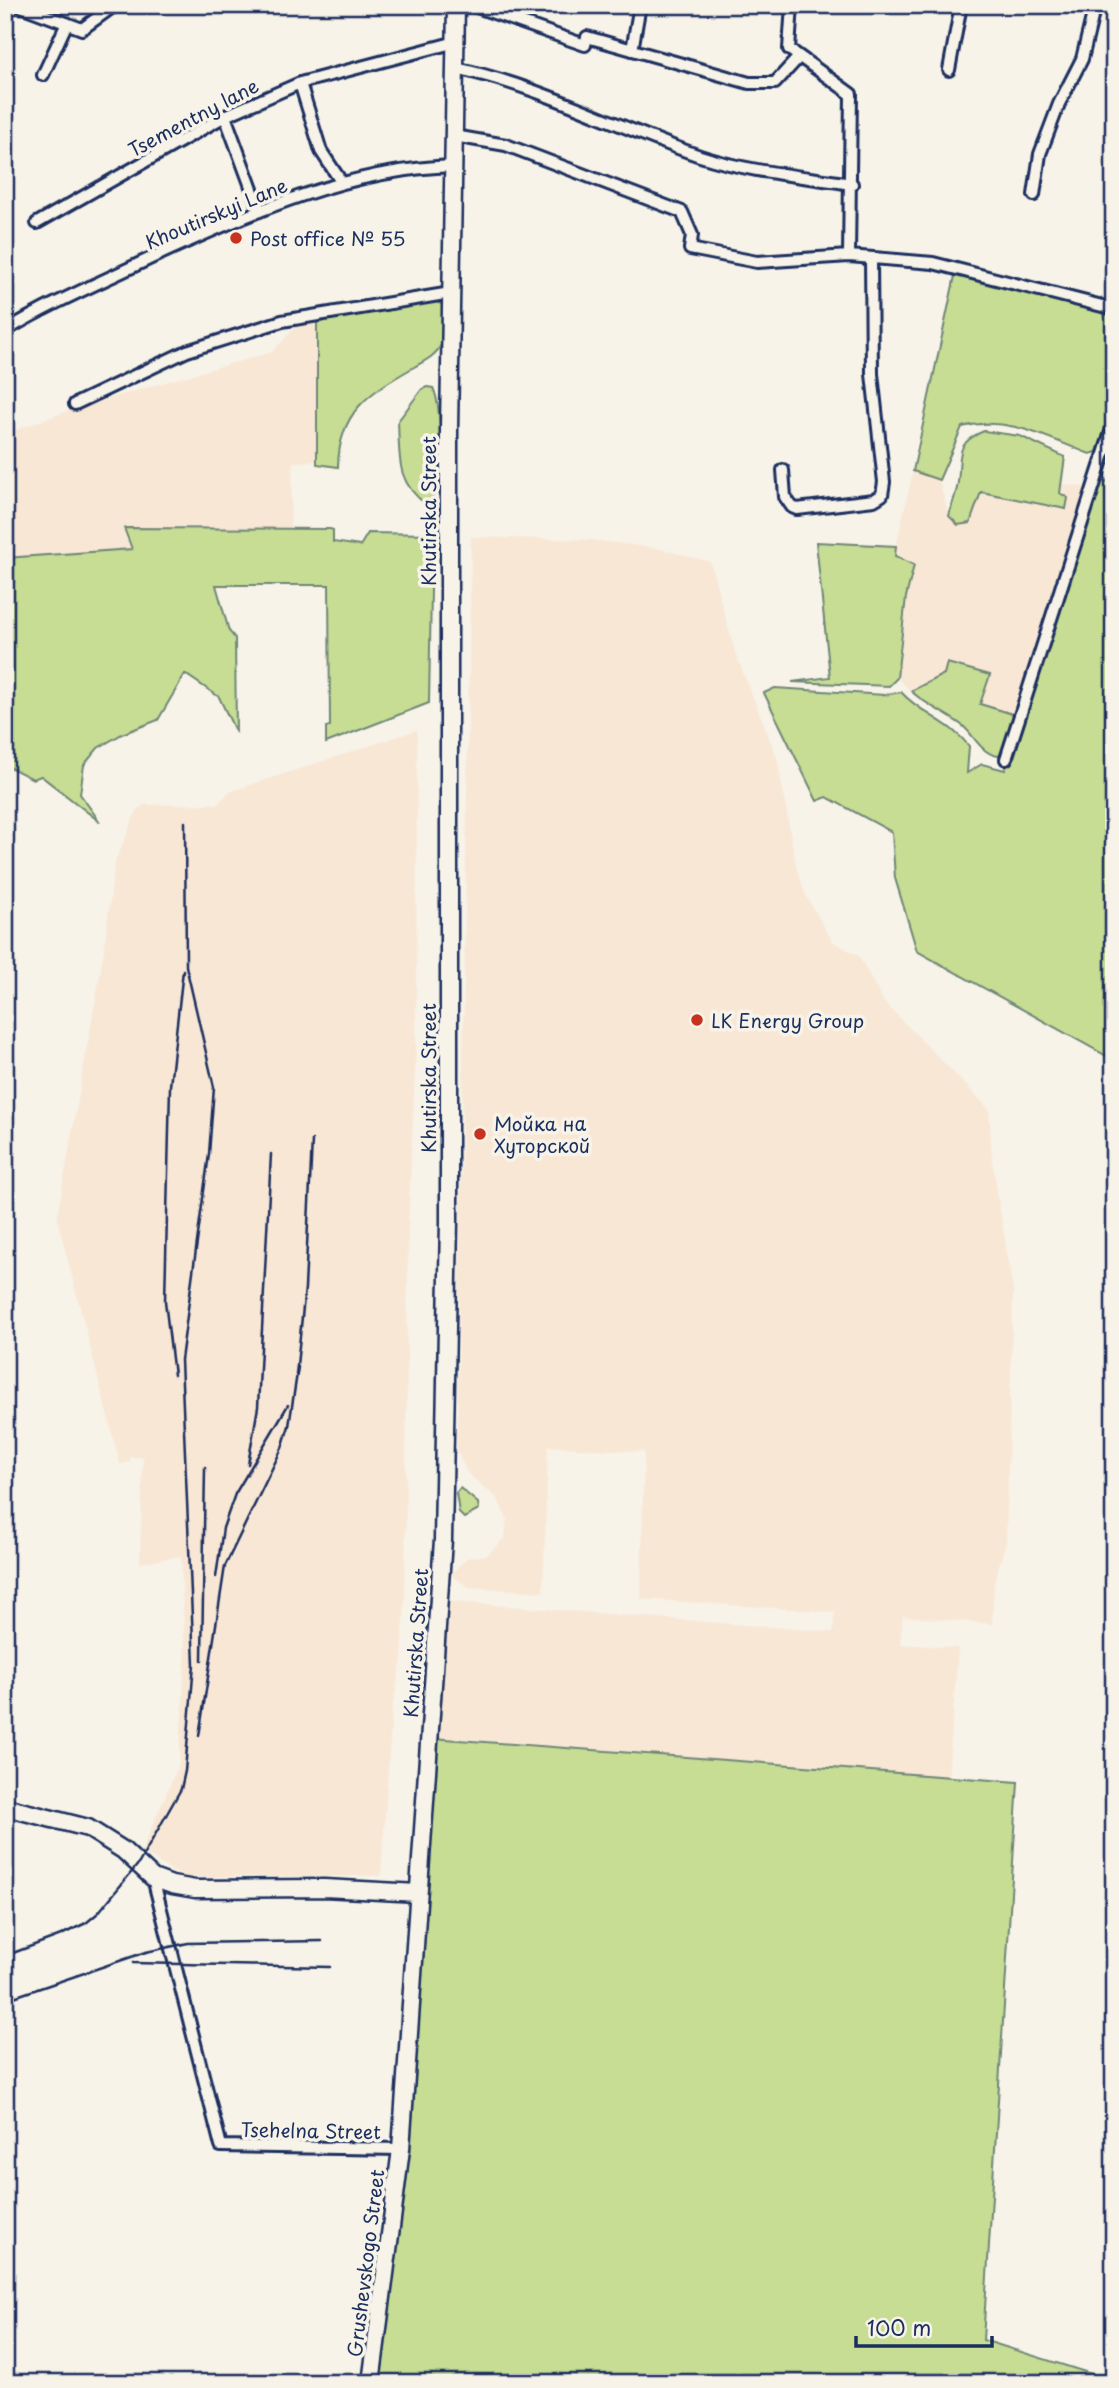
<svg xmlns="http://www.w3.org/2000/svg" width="1119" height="2388" font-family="'Playpen Sans',sans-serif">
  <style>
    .built { fill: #f8e7d5 }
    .green { fill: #c6dd93; stroke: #708678; stroke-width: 2 }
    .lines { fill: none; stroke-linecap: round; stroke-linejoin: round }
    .street-casing { stroke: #1b2f5e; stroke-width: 16 }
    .secondary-casing { stroke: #1b2f5e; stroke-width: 21 }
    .street { stroke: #f7f3e8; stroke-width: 10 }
    .secondary { stroke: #f7f3e8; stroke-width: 16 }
    .rail { stroke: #1b2f5e; stroke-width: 2.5 }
    .poi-dot { fill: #c8321e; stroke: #f7f3e8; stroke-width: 2.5 }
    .labels { text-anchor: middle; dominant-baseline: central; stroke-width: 7; stroke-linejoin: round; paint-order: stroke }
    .street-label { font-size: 19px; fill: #1b2f5e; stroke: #f7f3e8 }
    .poi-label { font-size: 19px; fill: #1b2f5e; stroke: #f7f3e8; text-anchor: start }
  </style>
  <rect width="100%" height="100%" fill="#f7f3e8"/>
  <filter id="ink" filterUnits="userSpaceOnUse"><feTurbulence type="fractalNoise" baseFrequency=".0143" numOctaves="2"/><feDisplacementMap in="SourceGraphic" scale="14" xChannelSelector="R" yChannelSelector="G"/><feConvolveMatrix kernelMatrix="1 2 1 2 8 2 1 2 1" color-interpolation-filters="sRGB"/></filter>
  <g filter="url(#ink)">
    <path class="built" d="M 317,322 L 317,461 L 293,462 L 290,528 L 125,528 L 133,549 L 5,558 L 5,434 L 81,406 L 272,352 L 296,327 Z
      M 913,471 L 939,480 L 949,516 L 958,525 L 970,522 L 981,492 L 1065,509 L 1068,498 L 1060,494 L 1061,484 L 1089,488 L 1016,715 L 980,704 L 989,675 L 948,663 L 944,674 L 911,691 L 897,678 L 906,597 L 914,565 L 894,556 Z
      M 471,537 L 591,540 L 656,548 L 710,562 L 736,655 L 777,757 L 796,865 L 805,894 L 832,941 L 859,956 L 883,1001 L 989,1109 L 992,1160 L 1013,1291 L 1006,1542 L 994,1583 L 992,1624 L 903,1616 L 900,1644 L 958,1648 L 948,1779 L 432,1738 L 443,1601 L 833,1632 L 835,1612 L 641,1599 L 644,1452 L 548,1446 L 543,1592 L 469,1587 L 450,1575 L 467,1558 L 487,1555 L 505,1538 L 507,1519 L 497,1498 L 468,1474 L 457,1451 Z
      M 417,730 L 416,1046 L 408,1230 L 405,1593 L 402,1658 L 392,1709 L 381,1876 L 183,1877 L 141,1852 L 179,1764 L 185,1660 L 181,1556 L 140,1563 L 143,1457 L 130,1457 L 130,1462 L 120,1464 L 57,1218 L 103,957 L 115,862 L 137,810 L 144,805 L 218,804 L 229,792 Z"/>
    <path class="green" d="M 956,271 L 1114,314 L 1114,401 L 1097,452 L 1090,454 C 1047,438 1008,415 962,427 L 939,480 L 913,471 Z
      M 431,300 L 444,305 C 444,317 447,333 442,343 C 436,356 426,360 414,367 C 369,393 339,411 338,467 L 317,464 L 317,322 Z
      M 427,387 L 433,388 C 443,405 444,495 427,505 C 395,482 400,457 398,421 L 422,389 Z
      M 984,431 L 1020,436 L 1065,457 L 1060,493 L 1068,498 L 1066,509 L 981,492 L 970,523 L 958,525 L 949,516 C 951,507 955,497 957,488 C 963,460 951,444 984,431 Z
      M 1114,464 L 1114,1060 L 917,951 L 895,878 L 892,832 L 827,797 L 817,801 L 764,693 L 775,688 L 885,695 L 901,692 C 922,715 949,721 969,746 L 967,773 L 982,764 L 1005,770 L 1099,482 L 1108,481 Z
      M 124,528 L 330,529 L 333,530 L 333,542 L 360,546 L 368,533 L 432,534 L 429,703 L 326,743 L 326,727 L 330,726 L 329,585 L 216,585 L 229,631 L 235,638 L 236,733 L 219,697 L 185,674 L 158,720 L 122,734 L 98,748 L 84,765 L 80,794 L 100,822 L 41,776 L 33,779 L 5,765 L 5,558 L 132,549 Z
      M 816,542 L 896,546 L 895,556 L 914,565 L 906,597 L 897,678 L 889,686 L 792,682 L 830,677 Z
      M 947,663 L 990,675 L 980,704 L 1016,715 L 1001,756 C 982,756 975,736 963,726 C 946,713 927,706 911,691 L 944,674 Z
      M 460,1488 L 478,1503 L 479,1510 L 464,1518 L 459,1513 L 456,1493 Z
      M 432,1738 L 1018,1782 L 983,2340 L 1111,2380 L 1111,2383 L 373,2383 Z"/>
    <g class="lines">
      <defs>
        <path id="street" d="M 18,5 L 82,29 L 115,5
          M 471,5 L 585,45 L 587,37 L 749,83 L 775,83 L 798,58
          M 792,5 L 789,49 L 851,94 L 849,256
          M 632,50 L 640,5
          M 455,68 C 541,86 618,128 700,156 C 749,172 801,176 852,184
          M 949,70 L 961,5
          M 43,75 L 67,23
          M 300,83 L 321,151 L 342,183
          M 225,116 L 260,211
          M 454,136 L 506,145 L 682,212 L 692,235 L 690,249 L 757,262 L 849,256 L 933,263 L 1114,309
          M 1034,195 L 1040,154 L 1059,104 L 1082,59 L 1095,5
          M 37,223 L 225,116 L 300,83 L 456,42
          M 5,331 C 51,303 101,282 149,259 C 246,215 345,169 454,166
          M 75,404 L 187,351 L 282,321 L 451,293
          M 783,470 L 785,497 L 792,507 L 797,509 L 874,500 L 882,495 L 884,482 L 872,374 L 871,258
          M 1006,759 L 1114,423
          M 153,1878 L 221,2146 L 401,2149"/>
        <path id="secondary" d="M 5,1807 L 88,1828 L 123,1850 L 153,1878 L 172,1885 L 195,1889 L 324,1888 L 418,1893
          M 371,2383 L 401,2149 L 443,1540 L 449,1221 L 449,429 L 456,5"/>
      </defs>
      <use href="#street" class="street-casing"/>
      <use href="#secondary" class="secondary-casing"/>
      <use href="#street" class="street"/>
      <use href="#secondary" class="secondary"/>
      <path class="rail" d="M 174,1375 L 165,1301 L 170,1086 L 183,970
        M 296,1375 L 305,1288 L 312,1140
        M 248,1464 L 258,1407 L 271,1154
        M 216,1577 L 223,1528 L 235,1494 L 288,1405
        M 202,1660 L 205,1467
        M 199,1736 L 225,1566 L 282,1448 L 289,1426 L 298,1367
        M 5,1956 L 61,1935 L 86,1923 L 98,1913 L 139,1863 L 181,1789 L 185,1771 L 194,1664 L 181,1360 L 209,1154 L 214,1087 L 186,966 L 185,822
        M 133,1963 L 330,1967
        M 5,2000 L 146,1952 L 188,1943 L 322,1941"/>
    </g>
  </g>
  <g class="poi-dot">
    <circle cx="236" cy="238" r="7"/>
    <circle cx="697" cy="1020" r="7"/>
    <circle cx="480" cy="1134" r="7"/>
  </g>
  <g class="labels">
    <g class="street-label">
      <text transform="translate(193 117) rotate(-28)">Tsementny lane</text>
      <text transform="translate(216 213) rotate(-23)">Khoutirskyi Lane</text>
      <text transform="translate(428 511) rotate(-90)">Khutirska Street</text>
      <text transform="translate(428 1078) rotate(-90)">Khutirska Street</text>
      <text transform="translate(415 1643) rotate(-86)">Khutirska Street</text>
      <text transform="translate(311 2130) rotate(1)">Tsehelna Street</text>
      <text transform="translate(365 2263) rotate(-83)">Grushevskogo Street</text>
    </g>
    <g class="poi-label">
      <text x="250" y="238">Post office № 55</text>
      <text x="711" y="1020">LK Energy Group</text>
      <text x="494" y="1123">Мойка на<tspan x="494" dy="22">Хуторской</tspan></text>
    </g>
  </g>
  <rect width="1119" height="2388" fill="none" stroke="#f7f3e8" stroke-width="28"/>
  <rect x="14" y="14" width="1091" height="2360" fill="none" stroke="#1b2f5e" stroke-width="2.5" filter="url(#ink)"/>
  <path d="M856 2336v10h136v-10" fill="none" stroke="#1b2f5e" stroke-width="3.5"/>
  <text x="867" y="2336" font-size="21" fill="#1b2f5e" stroke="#f7f3e8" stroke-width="5" paint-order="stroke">100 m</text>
</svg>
